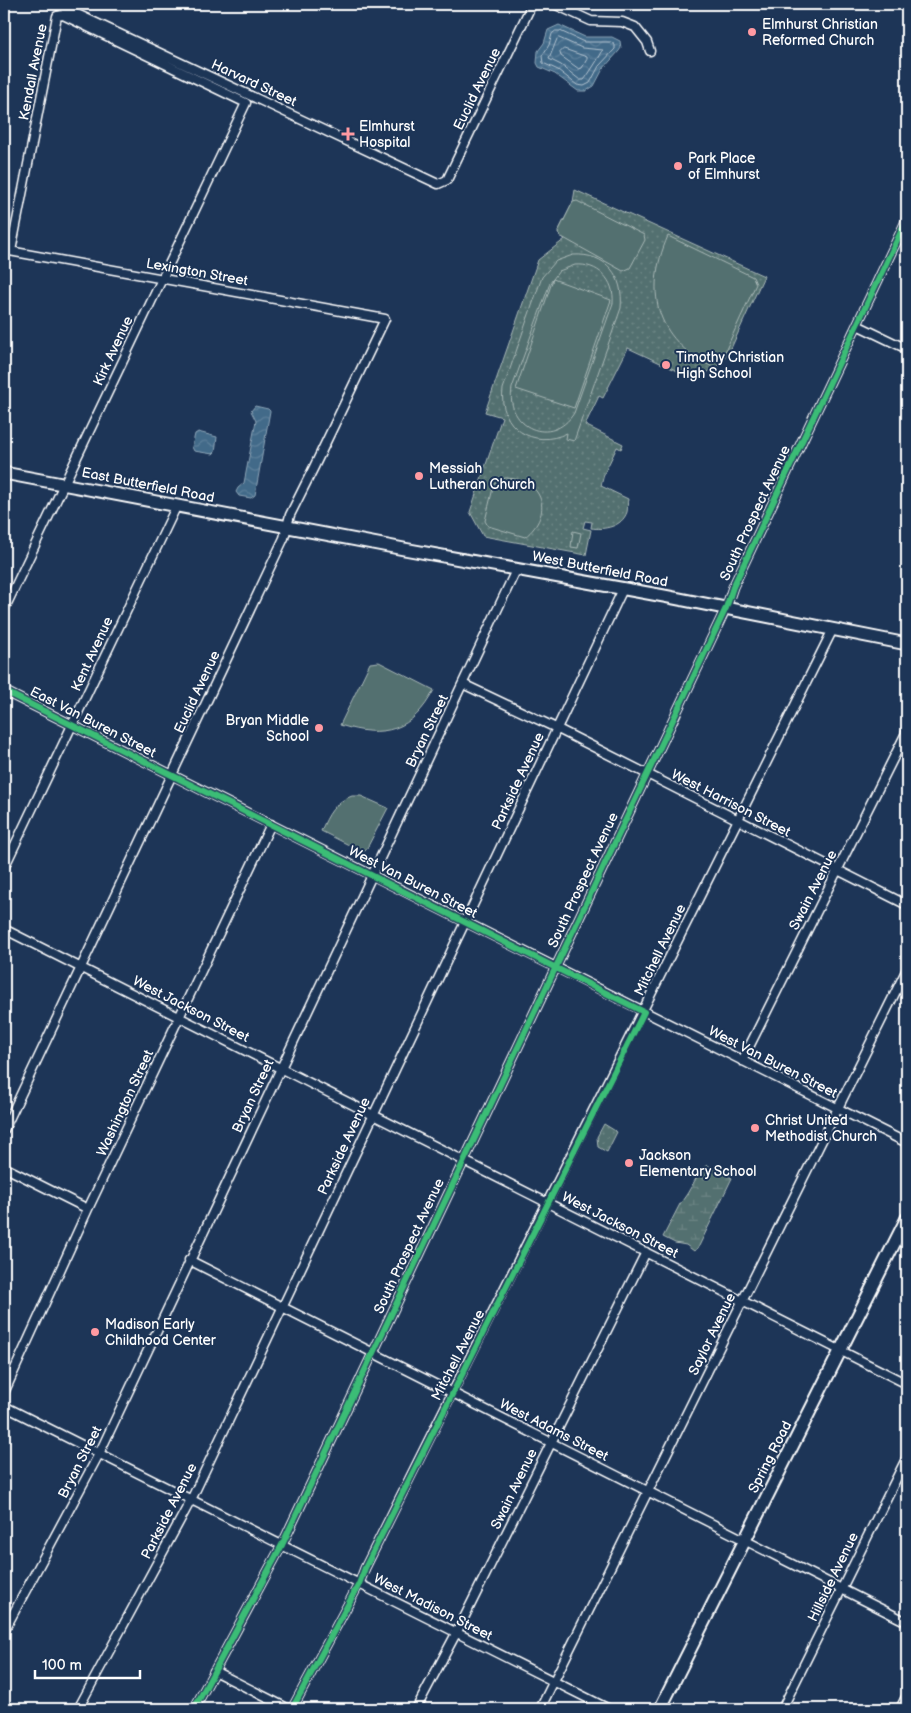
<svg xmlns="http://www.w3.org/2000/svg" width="911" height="1713" font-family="'Balsamiq Sans',sans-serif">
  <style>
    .wetland { fill: url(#wetland-marsh); stroke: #a9b8b7 }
    .park { fill: url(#park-dots); stroke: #a9b8b7 }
    .pitch { fill: #53706f; stroke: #a9b8b7; fill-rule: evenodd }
    .water { fill: url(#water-waves); stroke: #8ea6b8 }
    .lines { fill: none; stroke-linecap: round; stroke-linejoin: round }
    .shore { stroke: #b3c3d0; stroke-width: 1 }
    .street-casing { stroke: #fff; stroke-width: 11 }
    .secondary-casing { stroke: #fff; stroke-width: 15 }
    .street { stroke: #1d3557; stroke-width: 8 }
    .secondary { stroke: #1d3557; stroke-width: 11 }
    .cycleway-casing { stroke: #1d3557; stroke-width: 9 }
    .cycleway { stroke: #3abd76; stroke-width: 6 }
    .poi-dot { fill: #ff9aa2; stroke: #1d3557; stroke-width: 2 }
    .labels { text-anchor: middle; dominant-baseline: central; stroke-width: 4; stroke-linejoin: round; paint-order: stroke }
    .poi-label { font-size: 14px; fill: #fff; stroke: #1d3557; text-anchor: start }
    .street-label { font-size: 14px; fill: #fff; stroke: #1d3557 }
  </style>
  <defs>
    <pattern id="wetland-marsh" width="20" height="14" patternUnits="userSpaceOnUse" patternTransform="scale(1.25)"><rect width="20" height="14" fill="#53706f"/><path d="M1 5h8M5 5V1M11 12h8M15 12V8" fill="none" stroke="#6d8585"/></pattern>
    <pattern id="park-dots" width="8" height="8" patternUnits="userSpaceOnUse" patternTransform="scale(1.25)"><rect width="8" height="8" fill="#53706f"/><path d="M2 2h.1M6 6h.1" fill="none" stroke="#6d8585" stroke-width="1.8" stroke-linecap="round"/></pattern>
    <pattern id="water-waves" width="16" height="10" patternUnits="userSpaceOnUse" patternTransform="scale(1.25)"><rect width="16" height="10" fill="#426a89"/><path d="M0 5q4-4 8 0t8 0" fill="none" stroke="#5e809b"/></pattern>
  </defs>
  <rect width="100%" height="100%" fill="#1d3557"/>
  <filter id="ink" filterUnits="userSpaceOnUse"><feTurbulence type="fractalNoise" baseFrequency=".02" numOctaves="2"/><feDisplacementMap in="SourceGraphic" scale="10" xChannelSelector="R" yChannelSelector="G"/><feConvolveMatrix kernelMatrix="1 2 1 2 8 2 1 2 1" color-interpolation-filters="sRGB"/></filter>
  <g filter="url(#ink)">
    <path class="wetland" d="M 707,1165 L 732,1178 L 698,1248 L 694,1251 L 686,1245 L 675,1243 L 663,1237 L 680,1204 L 687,1194 L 701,1170 Z"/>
    <path class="park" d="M 575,190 L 764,276 L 728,355 L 701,378 L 686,371 L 684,374 L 628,348 L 603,398 L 599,396 L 585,425 L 623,444 L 621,449 L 617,447 L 604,474 L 601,486 L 628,499 C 627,503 628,508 627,512 C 622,527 604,530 591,528 L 592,522 L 585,521 L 583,528 L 591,530 L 586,555 L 483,536 L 470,512 L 502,417 L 485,412 L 538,260 L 565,239 L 560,236 L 558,232 L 573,202 Z
      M 604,1124 L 617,1132 L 607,1152 L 598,1147 L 597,1137 Z"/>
    <path class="pitch" d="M 577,201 L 644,235 L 645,240 L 630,268 L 623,271 L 560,236 L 558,232 L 573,202 Z
      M 668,236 L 753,277 L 756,284 L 717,369 C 658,343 642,295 668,236 Z
      M 573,255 C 607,253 624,276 621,308 L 574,441 L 566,439 L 567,433 C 533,450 498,427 503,389 L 542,277 L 556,261 ZM 575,265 C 598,263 615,280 613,303 L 574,413 C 552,448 505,428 512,388 L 550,283 L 559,271 Z
      M 553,279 L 611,300 L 574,408 L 516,389 Z
      M 505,478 C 544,479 554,514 525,537 L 488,526 L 485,521 L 494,484 Z
      M 573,531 L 581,533 L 578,548 L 571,547 Z
      M 379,662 L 434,690 C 413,731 383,739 340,725 L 370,663 Z
      M 352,796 L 361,796 L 388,808 L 366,850 L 363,852 L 321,831 C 328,815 334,802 352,796 Z"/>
    <path class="water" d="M 559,25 L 585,37 L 612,37 L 620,41 L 621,48 L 619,51 L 603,69 L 594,86 L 586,91 L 578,91 L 555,74 L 539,67 L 537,63 L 538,51 L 544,43 L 548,30 Z
      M 255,406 L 268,409 L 270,411 L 255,495 L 251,498 L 239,496 L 236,492 L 238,488 L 244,483 L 256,421 L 251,411 Z
      M 198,432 L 217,437 L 215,452 L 213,454 L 194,451 L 192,447 L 195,434 Z"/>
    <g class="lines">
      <path class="shore" d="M 556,31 L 560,31 L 584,42 L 611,42 L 615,45 L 615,49 L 599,66 L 590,83 L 584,86 L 577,85 L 558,70 L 543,63 L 542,56 L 549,45 L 552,34 Z
        M 559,38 L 582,48 L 603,50 C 602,53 587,77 584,80 L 580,80 L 561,65 L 549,59 L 557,39 Z
        M 564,49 L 587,57 L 587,59 L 582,68 L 579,69 L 561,56 L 560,53 Z"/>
      <defs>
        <path id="street" d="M 56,4 L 438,184 L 447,180 L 532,4
          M 554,4 L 591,21 L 622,22 L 635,27 L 647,42 L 650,51
          M 4,250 L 385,319 L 314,467 L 290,515 L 284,538 L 4,1130
          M 857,325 L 907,349
          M 4,610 L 246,103 L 63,15 L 57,16 L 11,251
          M 463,684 L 556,728 L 907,905
          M 4,691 L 907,1143
          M 4,868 L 177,505
          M 4,929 L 907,1384
          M 742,1061 L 907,731
          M 4,1167 L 88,1209
          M 189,1260 L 907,1622
          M 4,1393 L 88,1209 L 271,824
          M 4,1406 L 609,1709
          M 4,1631 L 99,1454 L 517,568
          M 214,1671 L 289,1709
          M 78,1709 L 191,1500 L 623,589
          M 194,1709 L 282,1545 L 726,608 L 733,587 L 907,219
          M 292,1709 L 359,1584 L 365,1568 L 833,629
          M 416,1709 L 460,1626 L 646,1252
          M 540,1709 L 907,969
          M 782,1709 L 907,1457
          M 900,1709 L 907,1695"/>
        <path id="secondary" d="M 4,473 L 404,549 L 664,596 L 907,644
          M 660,1709 L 907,1218"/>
      </defs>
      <use href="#street" class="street-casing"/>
      <use href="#secondary" class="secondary-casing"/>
      <use href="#street" class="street"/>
      <use href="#secondary" class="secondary"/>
      <defs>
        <path id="cycleway" d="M 4,691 L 644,1012 L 365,1568 L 359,1584 L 292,1709
          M 194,1709 L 282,1545 L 726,608 L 733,587 L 907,219"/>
      </defs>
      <use href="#cycleway" class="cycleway-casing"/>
      <use href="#cycleway" class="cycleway"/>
    </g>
  </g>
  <g class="poi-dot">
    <circle cx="752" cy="32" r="5"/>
    <path d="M345.5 126.5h5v5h5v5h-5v5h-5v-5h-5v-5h5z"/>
    <circle cx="678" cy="166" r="5"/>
    <circle cx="666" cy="365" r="5"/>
    <circle cx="419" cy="476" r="5"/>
    <circle cx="319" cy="728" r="5"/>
    <circle cx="755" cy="1128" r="5"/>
    <circle cx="629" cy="1163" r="5"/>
    <circle cx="95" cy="1332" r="5"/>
  </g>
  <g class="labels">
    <g class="poi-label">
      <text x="762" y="24">Elmhurst Christian<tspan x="762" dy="16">Reformed Church</tspan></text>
      <text x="359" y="126">Elmhurst<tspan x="359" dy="16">Hospital</tspan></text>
      <text x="688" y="158">Park Place<tspan x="688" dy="16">of Elmhurst</tspan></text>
      <text x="676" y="357">Timothy Christian<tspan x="676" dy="16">High School</tspan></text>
      <text x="429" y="468">Messiah<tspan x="429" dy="16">Lutheran Church</tspan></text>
      <text x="309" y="720" text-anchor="end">Bryan Middle<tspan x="309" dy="16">School</tspan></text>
      <text x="765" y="1120">Christ United<tspan x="765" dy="16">Methodist Church</tspan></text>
      <text x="639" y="1155">Jackson<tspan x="639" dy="16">Elementary School</tspan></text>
      <text x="105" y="1324">Madison Early<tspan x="105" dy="16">Childhood Center</tspan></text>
    </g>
    <g class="street-label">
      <text transform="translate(33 72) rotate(-79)">Kendall Avenue</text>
      <text transform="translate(254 83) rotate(25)">Harvard Street</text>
      <text transform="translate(477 89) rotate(-64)">Euclid Avenue</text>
      <text transform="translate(197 272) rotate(10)">Lexington Street</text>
      <text transform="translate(113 351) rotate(-65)">Kirk Avenue</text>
      <text transform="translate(148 485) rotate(11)">East Butterfield Road</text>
      <text transform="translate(755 513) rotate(-65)">South Prospect Avenue</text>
      <text transform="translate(600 569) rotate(11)">West Butterfield Road</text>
      <text transform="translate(92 654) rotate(-65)">Kent Avenue</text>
      <text transform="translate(197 692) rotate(-65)">Euclid Avenue</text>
      <text transform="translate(93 722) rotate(27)">East Van Buren Street</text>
      <text transform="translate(427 731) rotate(-64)">Bryan Street</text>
      <text transform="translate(518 781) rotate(-65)">Parkside Avenue</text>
      <text transform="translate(731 803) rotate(27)">West Harrison Street</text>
      <text transform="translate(583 880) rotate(-65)">South Prospect Avenue</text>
      <text transform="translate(413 882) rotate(27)">West Van Buren Street</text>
      <text transform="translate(813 890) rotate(-63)">Swain Avenue</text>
      <text transform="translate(660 950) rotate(-64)">Mitchell Avenue</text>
      <text transform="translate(191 1009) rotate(27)">West Jackson Street</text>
      <text transform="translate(773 1062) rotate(27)">West Van Buren Street</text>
      <text transform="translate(253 1096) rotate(-65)">Bryan Street</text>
      <text transform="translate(125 1103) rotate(-65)">Washington Street</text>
      <text transform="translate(344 1146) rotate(-65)">Parkside Avenue</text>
      <text transform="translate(620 1225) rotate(27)">West Jackson Street</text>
      <text transform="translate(409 1246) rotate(-65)">South Prospect Avenue</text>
      <text transform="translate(712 1334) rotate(-64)">Saylor Avenue</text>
      <text transform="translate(458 1355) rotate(-63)">Mitchell Avenue</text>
      <text transform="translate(554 1430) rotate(27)">West Adams Street</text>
      <text transform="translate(770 1457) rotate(-63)">Spring Road</text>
      <text transform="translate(80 1462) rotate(-63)">Bryan Street</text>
      <text transform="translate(514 1489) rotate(-64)">Swain Avenue</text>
      <text transform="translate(169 1511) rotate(-63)">Parkside Avenue</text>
      <text transform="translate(833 1577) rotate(-64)">Hillside Avenue</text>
      <text transform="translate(433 1607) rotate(27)">West Madison Street</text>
    </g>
  </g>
  <rect width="911" height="1713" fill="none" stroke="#1d3557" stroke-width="20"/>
  <rect x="10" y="10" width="891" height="1693" fill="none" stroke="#fff" stroke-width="2" filter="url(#ink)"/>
  <path d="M35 1670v8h105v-8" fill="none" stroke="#ffffff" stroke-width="2.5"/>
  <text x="42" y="1670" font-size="15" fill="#ffffff" stroke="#1d3557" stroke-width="4" paint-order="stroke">100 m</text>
</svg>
